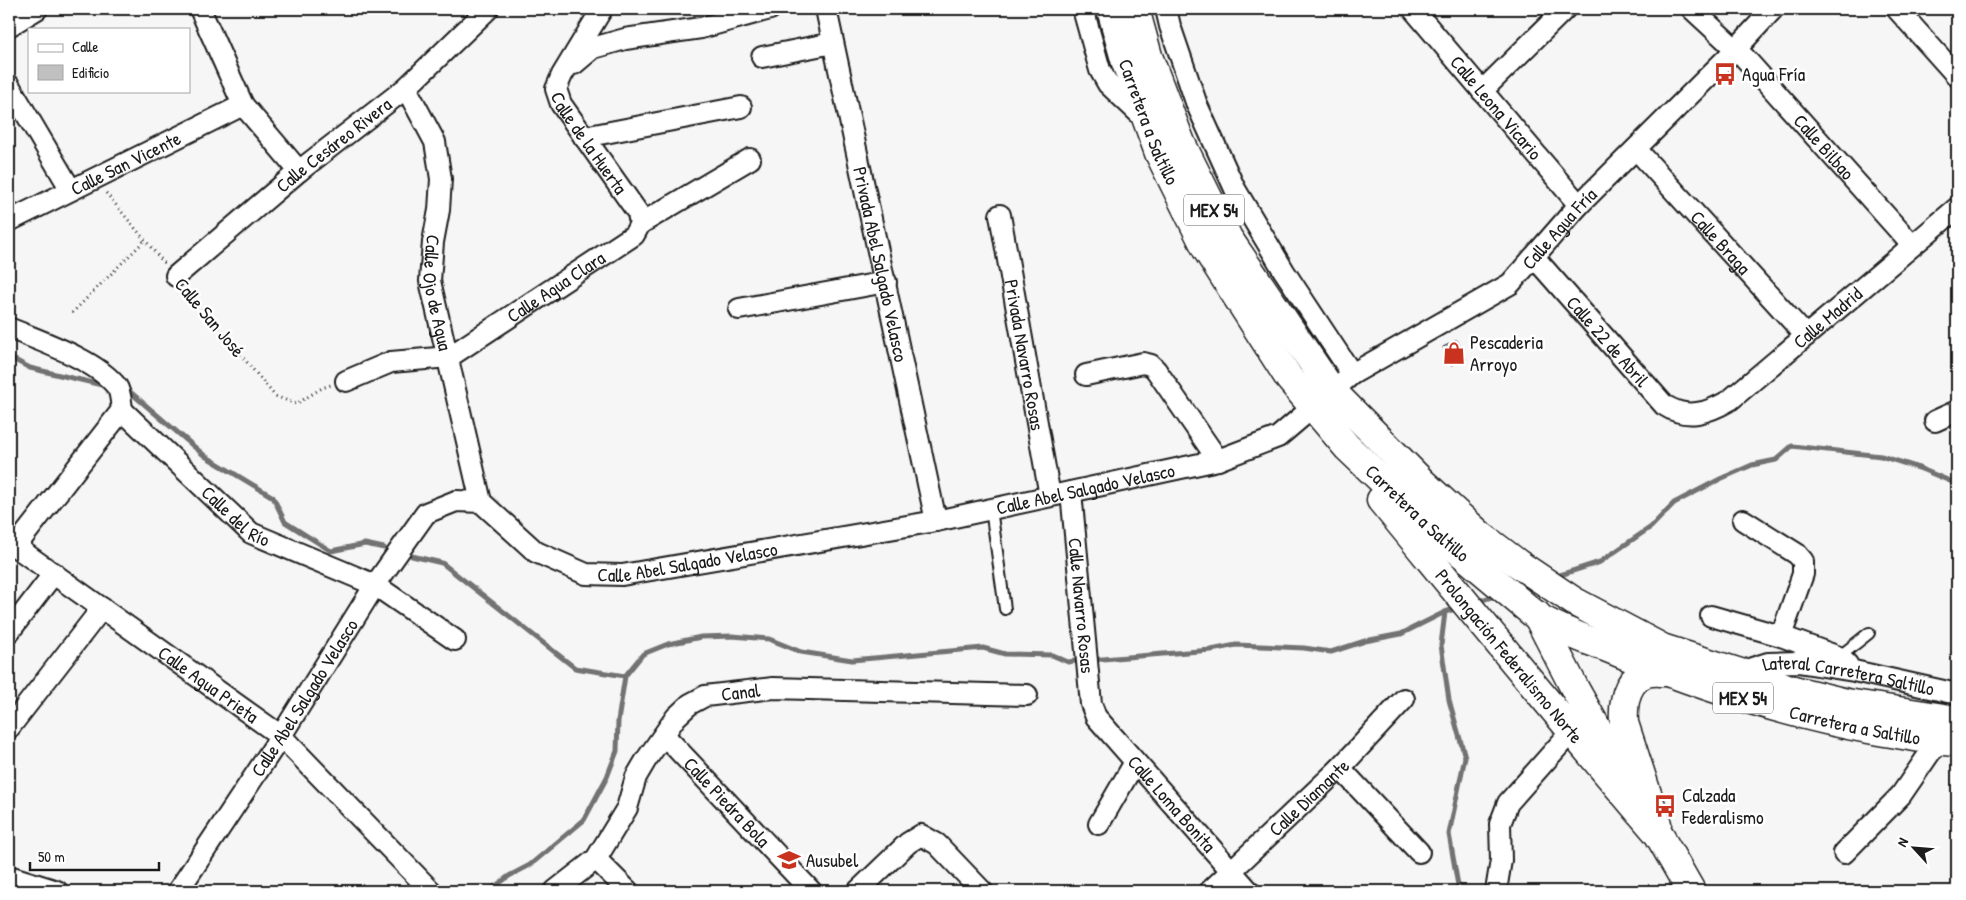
<svg xmlns="http://www.w3.org/2000/svg" width="1966" height="900" font-family="'Patrick Hand',sans-serif">
  <style>
    .lines { fill: none; stroke-linecap: round; stroke-linejoin: round }
    .stream { stroke: #727272; stroke-width: 5 }
    .building { fill: #c0c0c0; stroke: #1c1c1c }
    .service-casing { stroke: #1c1c1c; stroke-width: 14 }
    .minor-casing { stroke: #1c1c1c; stroke-width: 24 }
    .primary-casing { stroke: #1c1c1c; stroke-width: 31 }
    .path { stroke: #1c1c1c; stroke-width: 3; stroke-dasharray: 1 4; stroke-linecap: butt }
    .service { stroke: #fff; stroke-width: 10 }
    .minor { stroke: #fff; stroke-width: 20 }
    .primary { stroke: #fff; stroke-width: 28 }
    .labels { text-anchor: middle; dominant-baseline: central; stroke-width: 5; stroke-linejoin: round; paint-order: stroke }
    .shield { fill: #fff; stroke: #606060; stroke-width: 1 }
    .shield-label { font-size: 18px; font-weight: bold; fill: #1c1c1c }
    .poi-label { font-size: 19px; fill: #1c1c1c; stroke: #fff; text-anchor: start }
    .street-label { font-size: 19px; fill: #1c1c1c; stroke: #fff }
  </style>
  <rect width="100%" height="100%" fill="#f6f6f6"/>
  <filter id="ink" filterUnits="userSpaceOnUse"><feTurbulence type="fractalNoise" baseFrequency=".02" numOctaves="2"/><feDisplacementMap in="SourceGraphic" scale="10" xChannelSelector="R" yChannelSelector="G"/><feConvolveMatrix kernelMatrix="1 2 1 2 8 2 1 2 1" color-interpolation-filters="sRGB"/></filter>
  <g filter="url(#ink)">
    <g class="lines">
      <path class="stream" d="M 9,357 L 30,368 L 106,386
        M 124,390 L 129,391 L 205,456 L 273,497 L 285,522 L 331,551 L 365,544 L 384,548
        M 412,556 L 442,563 L 575,668 L 625,676
        M 1554,577 L 1600,562 L 1651,527 L 1674,503 L 1720,479 L 1752,465 L 1776,460 L 1792,446 L 1881,456 L 1919,468 L 1957,484
        M 1475,602 L 1498,595
        M 1445,612 L 1441,645 L 1449,700 L 1465,757 L 1449,834 L 1459,891
        M 1091,660 L 1211,650 L 1236,645 L 1304,648 L 1331,652 L 1365,641 L 1401,634 L 1445,612 L 1458,608
        M 489,891 L 509,876 L 530,865 L 584,820 L 607,777 L 617,751 L 618,721 L 625,676 L 643,654 L 668,644 L 701,637 L 732,636 L 769,639 L 801,652 L 852,660 L 983,648 L 1005,654 L 1052,655 L 1068,662 L 1082,660"/>
    </g>
    <path class="building" d="M 1457,340 L 1466,359 L 1451,365 L 1443,347 Z"/>
    <g class="lines">
      <defs>
        <path id="service" d="M 991,509 L 1005,609
          M 1839,657 L 1869,633"/>
        <g id="minor">
          <path d="M 200,9 L 243,105 L 299,171"/>
          <path id="s1" d="M 602,9 L 562,75 L 556,89 L 561,104 L 638,213 L 640,224"/>
          <path id="s2" d="M 826,9 L 936,521"/>
          <path d="M 1083,9 L 1100,70 L 1108,84 L 1145,119"/>
          <path d="M 1166,9 L 1170,26 L 1197,105 L 1235,189 L 1284,271 L 1352,374"/>
          <path id="s3" d="M 1413,9 L 1579,205"/>
          <path id="s4" d="M 1692,9 L 1744,57 L 1912,245"/>
          <path d="M 1897,9 L 1957,76"/>
          <path d="M 9,26 L 37,9"/>
          <path d="M 762,57 L 833,43"/>
          <path d="M 574,64 L 593,48 L 625,39 L 701,28 L 770,9"/>
          <path d="M 9,85 L 71,190"/>
          <path id="s5" d="M 406,88 L 435,142 L 441,179 L 439,210 L 433,242 L 430,281 L 481,502"/>
          <path d="M 1482,91 L 1565,9"/>
          <path d="M 584,137 L 741,107"/>
          <path id="s6" d="M 1636,149 L 1806,336"/>
          <path id="s7" d="M 1000,215 L 1050,496"/>
          <path id="s8" d="M 9,221 L 243,105"/>
          <path id="s9" d="M 1534,257 L 1664,405 C 1687,420 1708,413 1730,400 L 1957,208"/>
          <path id="s10" d="M 176,276 L 299,171 L 406,88 L 488,9"/>
          <path d="M 739,309 L 886,282"/>
          <path d="M 9,328 C 40,341 97,360 117,387 C 121,393 121,403 122,410"/>
          <path d="M 1086,375 L 1143,363 L 1151,365 L 1156,370 L 1218,460"/>
          <path id="s11" d="M 346,381 L 391,362 L 449,357 L 634,235 L 640,224 L 750,159"/>
          <path id="s12" d="M 122,410 L 251,533 L 375,585 L 455,640"/>
          <path d="M 1935,421 L 1957,411"/>
          <path id="s13" d="M 1071,492 L 1091,704 L 1096,717 L 1249,891"/>
          <path d="M 1743,520 L 1797,554 L 1803,561 L 1803,574 L 1781,636"/>
          <path id="s14" d="M 9,542 L 281,736 L 431,891"/>
          <path d="M 16,546 L 122,410"/>
          <path d="M 1711,616 L 1781,636 L 1839,657 L 1847,664"/>
          <path d="M 9,632 L 54,573"/>
          <path id="s15" d="M 1740,672 L 1768,663 L 1798,662 L 1854,671 L 1957,694"/>
          <path d="M 9,728 L 102,608"/>
          <path id="s16" d="M 664,735 L 811,891"/>
          <path d="M 1340,768 L 1419,852"/>
          <path d="M 1099,824 L 1135,762"/>
          <path d="M 1844,853 L 1901,795 L 1938,741"/>
          <path d="M 596,859 L 628,891"/>
          <path d="M 9,876 L 57,891"/>
          <path id="s17" d="M 178,891 L 281,736 L 375,585 L 426,513 L 456,501 L 481,502 L 536,552 L 586,574 L 622,575 L 936,521 L 1218,460 L 1278,437 L 1352,374 L 1510,284 L 1579,205 L 1736,49 L 1773,9"/>
          <path id="s18" d="M 555,891 L 596,859 L 627,808 L 636,777 L 646,760 L 676,717 L 690,704 L 705,696 L 773,688 L 1027,695"/>
          <path d="M 858,891 L 908,843 L 921,835 L 937,844 L 982,891"/>
          <path id="s19" d="M 1210,891 L 1340,768 L 1404,699"/>
          <path d="M 1496,891 L 1501,860 L 1500,824 L 1508,803 L 1571,732"/>
        </g>
        <g id="primary">
          <path id="s20" d="M 1111,9 L 1126,63 L 1159,153 L 1207,250 L 1289,378 L 1347,447 L 1434,530 L 1539,618 C 1565,633 1594,642 1622,654 C 1705,688 1790,715 1879,731 C 1905,735 1931,741 1957,742"/>
          <path d="M 1135,9 L 1148,56 L 1181,143 L 1228,238 L 1332,391 L 1423,483 L 1480,535 L 1517,563 L 1575,602 L 1662,648 L 1794,690 L 1847,703 L 1957,720"/>
          <path id="s21" d="M 1381,500 C 1474,613 1566,726 1661,837"/>
          <path d="M 1537,615 L 1575,689 L 1621,771"/>
          <path d="M 1652,823 L 1691,891"/>
          <path d="M 1657,824 L 1624,723 C 1623,705 1625,682 1644,674 C 1650,671 1658,672 1664,672"/>
        </g>
      </defs>
      <use href="#service" class="service-casing"/>
      <use href="#minor" class="minor-casing"/>
      <use href="#primary" class="primary-casing"/>
      <path class="path" d="M 106,193 L 164,263
        M 186,289 L 275,396 L 296,404 L 322,388 L 331,385
        M 72,313 L 145,240"/>
      <use href="#service" class="service"/>
      <use href="#minor" class="minor"/>
      <use href="#primary" class="primary"/>
    </g>
  </g>
  <defs>
    <symbol id="bus-bare" viewBox="-9 -9 18 18"><path d="M-5-6H5V4H4V6H2V4H-2V6H-4V4H-5ZM-3.5-4V0h7V-4ZM-3.5 1.2v1.5H-2V1.2ZM2 1.2v1.5H3.5V1.2Z" fill="#c8321e" stroke="#fff" stroke-width="2.5" paint-order="stroke"/></symbol>
    <symbol id="shop-bare" viewBox="-9 -9 18 18"><path d="M-5-2.5h2.3a2.7 3.5 0 0 1 5.4 0H5L5.5 6h-11ZM-1.5-2.5h3a1.5 2.3 0 0 0-3 0Z" fill="#c8321e" stroke="#fff" stroke-width="2.5" paint-order="stroke"/></symbol>
    <symbol id="school-bare" viewBox="-9 -9 18 18"><path d="M0-5L7-2L0 1L-7-2ZM-4 1L0 2.5L4 1V4Q0 6-4 4Z" fill="#c8321e" stroke="#fff" stroke-width="2.5" paint-order="stroke"/></symbol>
  </defs>
  <g fill-rule="evenodd">
    <use href="#bus-bare" x="1709" y="58" width="32" height="32"/>
    <use href="#shop-bare" x="1438" y="337" width="32" height="32"/>
    <use href="#bus-bare" x="1649" y="790" width="32" height="32"/>
    <use href="#school-bare" x="773" y="844" width="32" height="32"/>
  </g>
  <g class="labels">
    <g class="shield">
      <rect x="1184" y="194.5" width="60" height="31" rx="4"/>
      <rect x="1713" y="682.5" width="60" height="31" rx="4"/>
    </g>
    <g class="shield-label">
      <text x="1214" y="210">MEX 54</text>
      <text x="1743" y="698">MEX 54</text>
    </g>
    <g class="poi-label">
      <text x="1742" y="74">Agua Fría</text>
      <text x="1470" y="342">Pescaderia<tspan x="1470" dy="22">Arroyo</tspan></text>
      <text x="1682" y="795">Calzada<tspan x="1682" dy="22">Federalismo</tspan></text>
      <text x="806" y="860">Ausubel</text>
    </g>
    <g class="street-label">
      <text stroke="none"><textPath href="#s3" startOffset="129">Calle Leona Vicario</textPath></text>
      <text stroke="none"><textPath href="#s20" startOffset="119">Carretera a Saltillo</textPath></text>
      <text stroke="none"><textPath href="#s1" startOffset="156">Calle de la Huerta</textPath></text>
      <text stroke="none"><textPath href="#s10" startOffset="205">Calle Cesáreo Rivera</textPath></text>
      <text stroke="none"><textPath href="#s4" startOffset="191">Calle Bilbao</textPath></text>
      <text stroke="none"><textPath href="#s8" startOffset="130">Calle San Vicente</textPath></text>
      <text stroke="none"><textPath href="#s17" startOffset="1699">Calle Agua Fría</textPath></text>
      <text stroke="none"><textPath href="#s6" startOffset="126">Calle Braga</textPath></text>
      <text stroke="none"><textPath href="#s2" startOffset="261">Privada Abel Salgado Velasco</textPath></text>
      <text stroke="none"><textPath href="#s11" startOffset="235">Calle Agua Clara</textPath></text>
      <text stroke="none"><textPath href="#s5" startOffset="214">Calle Ojo de Agua</textPath></text>
      <text transform="translate(210 317) rotate(50)">Calle San José</text>
      <text stroke="none"><textPath href="#s9" startOffset="395">Calle Madrid</textPath></text>
      <text stroke="none"><textPath href="#s9" startOffset="112">Calle 22 de Abril</textPath></text>
      <text stroke="none"><textPath href="#s7" startOffset="142">Privada Navarro Rosas</textPath></text>
      <text stroke="none"><textPath href="#s17" startOffset="1146">Calle Abel Salgado Velasco</textPath></text>
      <text stroke="none"><textPath href="#s20" startOffset="599">Carretera a Saltillo</textPath></text>
      <text stroke="none"><textPath href="#s12" startOffset="156">Calle del Río</textPath></text>
      <text stroke="none"><textPath href="#s17" startOffset="741">Calle Abel Salgado Velasco</textPath></text>
      <text stroke="none"><textPath href="#s13" startOffset="114">Calle Navarro Rosas</textPath></text>
      <text stroke="none"><textPath href="#s21" startOffset="202">Prolongación Federalismo Norte</textPath></text>
      <text stroke="none"><textPath href="#s15" startOffset="111">Lateral Carretera Saltillo</textPath></text>
      <text stroke="none"><textPath href="#s14" startOffset="245">Calle Agua Prieta</textPath></text>
      <text stroke="none"><textPath href="#s18" startOffset="288">Canal</textPath></text>
      <text stroke="none"><textPath href="#s17" startOffset="231">Calle Abel Salgado Velasco</textPath></text>
      <text stroke="none"><textPath href="#s20" startOffset="1094">Carretera a Saltillo</textPath></text>
      <text stroke="none"><textPath href="#s19" startOffset="136">Calle Diamante</textPath></text>
      <text stroke="none"><textPath href="#s16" startOffset="92">Calle Piedra Bola</textPath></text>
      <text stroke="none"><textPath href="#s13" startOffset="342">Calle Loma Bonita</textPath></text>
    </g>
  </g>
  <rect width="1966" height="900" fill="none" stroke="#fff" stroke-width="30"/>
  <rect x="15" y="15" width="1936" height="870" fill="none" stroke="#1c1c1c" stroke-width="2" filter="url(#ink)"/>
  <rect x="28" y="28" width="162" height="65" fill="#ffffff" stroke="#a4a4a4"/>
  <rect x="38" y="44" width="25" height="8" fill="#ffffff" stroke="#a4a4a4"/>
  <text x="72" y="52" font-size="15" fill="#1c1c1c">Calle</text>
  <rect x="38" y="65" width="25" height="15" fill="#c0c0c0" stroke="#a4a4a4"/>
  <text x="72" y="78" font-size="15" fill="#1c1c1c">Edificio</text>
  <g transform="translate(1914 848) rotate(296)" stroke="#ffffff" stroke-width="4" paint-order="stroke">
  <path d="M0-4L9 19L0 12L-9 19Z" fill="#1c1c1c"/>
  <text y="-8" font-size="14" font-weight="bold" text-anchor="middle" fill="#1c1c1c">N</text>
  </g>
  <path d="M30 862v8h129v-8" fill="none" stroke="#1c1c1c" stroke-width="2.5"/>
  <text x="38" y="862" font-size="15" fill="#1c1c1c" stroke="#ffffff" stroke-width="4" paint-order="stroke">50 m</text>
</svg>
